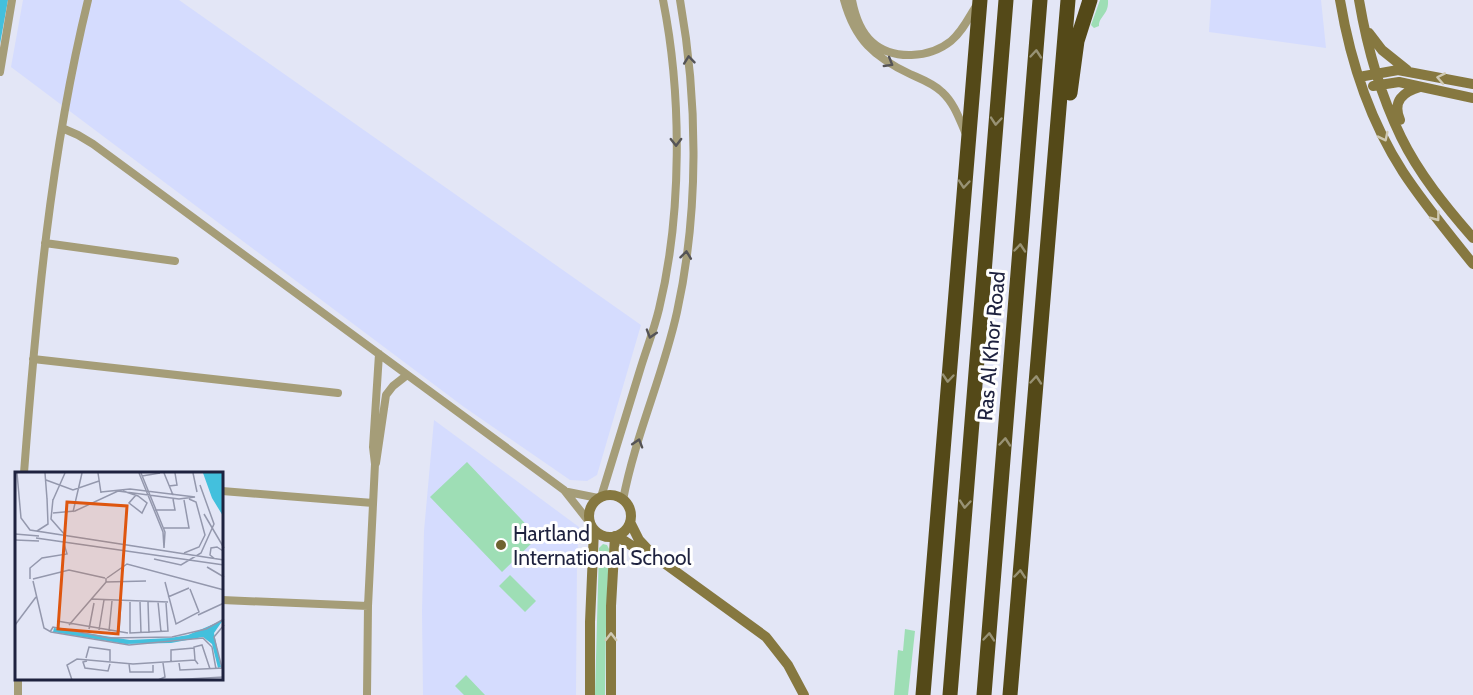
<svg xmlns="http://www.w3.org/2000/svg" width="1473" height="695" font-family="Cabin,sans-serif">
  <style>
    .built { fill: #d5dcfe }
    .green { fill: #9edeb5 }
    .water { fill: #43c0dd }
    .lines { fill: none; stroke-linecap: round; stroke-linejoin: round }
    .street { stroke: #a59d78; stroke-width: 8 }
    .secondary { stroke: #867840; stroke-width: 10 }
    .highway { stroke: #544918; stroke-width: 15 }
    .oneway { stroke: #989274 }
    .oneway2 { stroke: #545356 }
    .oneway3 { stroke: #cfc9b3 }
    .poi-dot { fill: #6f6330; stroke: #fff; stroke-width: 2 }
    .labels { text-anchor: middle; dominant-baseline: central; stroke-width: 6; stroke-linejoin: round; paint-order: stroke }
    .street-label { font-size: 21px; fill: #1e223f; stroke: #fff }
    .poi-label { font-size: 21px; fill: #1e223f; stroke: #fff; text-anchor: start }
    .inset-road { fill: none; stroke: #9498ad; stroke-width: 1.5 }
    .view { fill: #de560f; fill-opacity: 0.15; stroke: #de560f; stroke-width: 3 }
    .inset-edge { fill: none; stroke: #1e223f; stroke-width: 3 }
  </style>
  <rect width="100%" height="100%" fill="#e3e6f6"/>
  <path class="built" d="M 23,0 L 179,0 L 641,325 L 597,475 L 587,481 L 570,480 L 464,407 L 11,67 Z
    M 1211,0 L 1321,0 L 1326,48 L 1209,32 Z
    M 434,420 L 579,527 L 577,559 L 576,695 L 423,695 L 422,611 L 424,531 Z"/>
  <path class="green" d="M 1100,0 L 1108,0 C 1109,15 1099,16 1099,26 L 1094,28 L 1091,25 Z
    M 467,462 L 538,537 L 502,572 L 430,497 Z
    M 603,544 L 607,545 L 609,549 L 606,624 L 605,695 L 595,695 L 599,548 Z
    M 510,575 L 536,601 L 525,612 L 499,586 Z
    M 905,629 L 915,631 L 908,695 L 894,695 L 898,650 L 903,651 Z
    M 466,675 L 485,695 L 464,695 L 455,686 Z"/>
  <path class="water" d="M 0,0 L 8,0 L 0,44 Z"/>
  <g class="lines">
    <path class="street" d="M 844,0 C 855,40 874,57 910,74 C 921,79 933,83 942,92 C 954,103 959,118 965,132
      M 852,0 C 855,16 860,31 872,42 C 893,61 930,58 951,41 C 962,32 968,19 976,6
      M 0,72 L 12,0
      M 62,128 L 78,135 L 93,144 L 564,490 L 590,523
      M 45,243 L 175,261
      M 33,359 L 338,393
      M 376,463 L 386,395 L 393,386 L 407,375
      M 24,473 C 36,315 50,155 88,0
      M 222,491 L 373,503
      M 568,492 L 598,498
      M 601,497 C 614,455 627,412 640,370 C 646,350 654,330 659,309 C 682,215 682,95 663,0
      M 623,500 C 635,436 663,376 677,312 C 699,212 698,101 680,0
      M 222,600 L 368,606
      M 18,678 L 18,695
      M 367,695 L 368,606 L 375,464 L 373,447 L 379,354"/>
    <path class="secondary" d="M 1340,0 C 1350,60 1370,121 1403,172 C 1424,204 1449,234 1473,264
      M 1359,0 C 1367,47 1380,94 1401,137 C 1419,174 1446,207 1473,238
      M 1369,33 L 1382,50 L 1407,70
      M 1359,77 L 1398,70 L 1473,84
      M 1373,86 L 1399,82 L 1473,98
      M 1400,120 C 1392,101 1403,92 1420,87
      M589 516a21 21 0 1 1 42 0a21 21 0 1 1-42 0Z
      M 630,522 L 639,540 L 653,555 L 766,637 L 788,665 L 804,695
      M 617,536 L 646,555
      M 590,695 L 590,622 L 594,530
      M 611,695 L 611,606 L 615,536"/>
    <path class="highway" d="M 1070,93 L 1077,41 L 1090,0
      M 923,695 L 980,0
      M 950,695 L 1006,0
      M 984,695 L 1040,0
      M 1010,695 L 1068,0"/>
  </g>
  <defs><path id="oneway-chevron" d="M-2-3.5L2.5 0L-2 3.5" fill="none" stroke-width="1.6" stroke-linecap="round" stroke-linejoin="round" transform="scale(1.5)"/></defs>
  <g class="oneway">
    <use href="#oneway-chevron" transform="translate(1036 54) rotate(-85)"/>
    <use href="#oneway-chevron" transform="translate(996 121) rotate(95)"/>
    <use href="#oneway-chevron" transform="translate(964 184) rotate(95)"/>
    <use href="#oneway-chevron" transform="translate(1020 248) rotate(-85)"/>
    <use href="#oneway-chevron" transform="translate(948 378) rotate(95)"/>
    <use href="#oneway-chevron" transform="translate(1036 380) rotate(-85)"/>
    <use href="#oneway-chevron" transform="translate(1005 442) rotate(-85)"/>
    <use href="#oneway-chevron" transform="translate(965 504) rotate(95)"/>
    <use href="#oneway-chevron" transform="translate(1020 574) rotate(-85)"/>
    <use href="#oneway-chevron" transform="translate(989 637) rotate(-85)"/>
  </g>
  <g class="oneway2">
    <use href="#oneway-chevron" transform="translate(689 60) rotate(-96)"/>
    <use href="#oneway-chevron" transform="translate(889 63) rotate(31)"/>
    <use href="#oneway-chevron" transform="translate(676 142) rotate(89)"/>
    <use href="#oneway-chevron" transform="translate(686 255) rotate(-83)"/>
    <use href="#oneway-chevron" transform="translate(651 334) rotate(107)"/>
    <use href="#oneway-chevron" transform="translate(638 443) rotate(-73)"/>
  </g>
  <g class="oneway3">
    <use href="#oneway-chevron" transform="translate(1441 78) rotate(-169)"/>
    <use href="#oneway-chevron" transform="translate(1384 137) rotate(64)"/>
    <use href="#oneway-chevron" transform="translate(1436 217) rotate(53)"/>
    <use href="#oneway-chevron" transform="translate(611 637) rotate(-90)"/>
  </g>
  <circle class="poi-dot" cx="501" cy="545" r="6"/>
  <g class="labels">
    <g class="street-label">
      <text transform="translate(991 346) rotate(-85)">Ras Al Khor Road</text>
    </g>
    <g class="poi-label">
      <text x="513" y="533">Hartland<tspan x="513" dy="24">International School</tspan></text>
    </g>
  </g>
  <g transform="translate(15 472)">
    <rect width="208" height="208" fill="#e3e6f6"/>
    <path d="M 188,1 L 208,1 L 208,44 L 197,26 ZM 208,148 L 199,161 L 206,195 L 203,196 L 197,172 L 188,165 L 156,171 L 110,172 L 38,160 L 39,156 L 115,168 L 155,166 L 173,163 Z" fill="#43c0dd"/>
    <path class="inset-road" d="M 2,1 L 6,46 L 15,58 L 209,88M 30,1 L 32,27M 83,1 L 86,21M 124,1 L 148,60 L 149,76 L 150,60 L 126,1M 149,1 L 158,23M 178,1 L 182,20M 127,4 L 145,1M 31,8 L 58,18 L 84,9M 154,14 L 162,13 L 160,1M 108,19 L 123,24 L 132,31 L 127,41 L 114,31 L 121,23M 38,27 L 36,47 L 50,63M 38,28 L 50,1M 140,38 L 160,38 L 158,27M 58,40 L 67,1M 38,41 L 60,39 L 103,19 L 164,27 L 180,25 L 115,17 L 86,20M 189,42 L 209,76M 149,56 L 174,56 L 169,28M 22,59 L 33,52 L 32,26M 0,62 L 24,64M 21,66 L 209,93M 0,68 L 24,69M 169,81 L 184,75 L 190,63 L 181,30 L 174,27M 139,87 L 166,93 L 186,81 L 199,52 L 185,13M 200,87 L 195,83 L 196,76 L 202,75 L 208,79M 192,95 L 209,105M 91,106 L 91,110 L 131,109M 92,106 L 112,92 L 209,118M 15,107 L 15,96 L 27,86 L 52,82 L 49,72M 18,107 L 54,98 L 90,106M 18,109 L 29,156 L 36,160 L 114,173 L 188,166 L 197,175 L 201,197M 150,110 L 161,152 L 184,140 L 175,117M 153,125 L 174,116M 76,127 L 153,130M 115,130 L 115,161 L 153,159 L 151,131M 125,130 L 126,161M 133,130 L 134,161M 143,130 L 146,160M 183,143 L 209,131M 42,149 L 113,161M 0,153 L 21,125M 54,153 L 92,109M 74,157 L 79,131M 84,158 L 89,128M 94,159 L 97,129M 35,160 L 38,155 L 94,166 L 157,165 L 191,157 L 209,147M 104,160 L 106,130M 71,186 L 74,175 L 95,178 L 95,189M 180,188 L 179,175 L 187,173 L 195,197M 72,189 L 68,190 L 70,196 L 93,199 L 95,192M 156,189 L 156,178 L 179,176M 164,191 L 165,198 L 209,196M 114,192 L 115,200 L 138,200 L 138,193M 207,196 L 199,165 L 209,153M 57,208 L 52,193 L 62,187 L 118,192 L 180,188 L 183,192M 143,208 L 150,205 L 148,191M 155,208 L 209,205"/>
    <path class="view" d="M 52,30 L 112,34 L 103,162 L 43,157 Z"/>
    <rect width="208" height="208" class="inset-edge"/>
  </g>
</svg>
